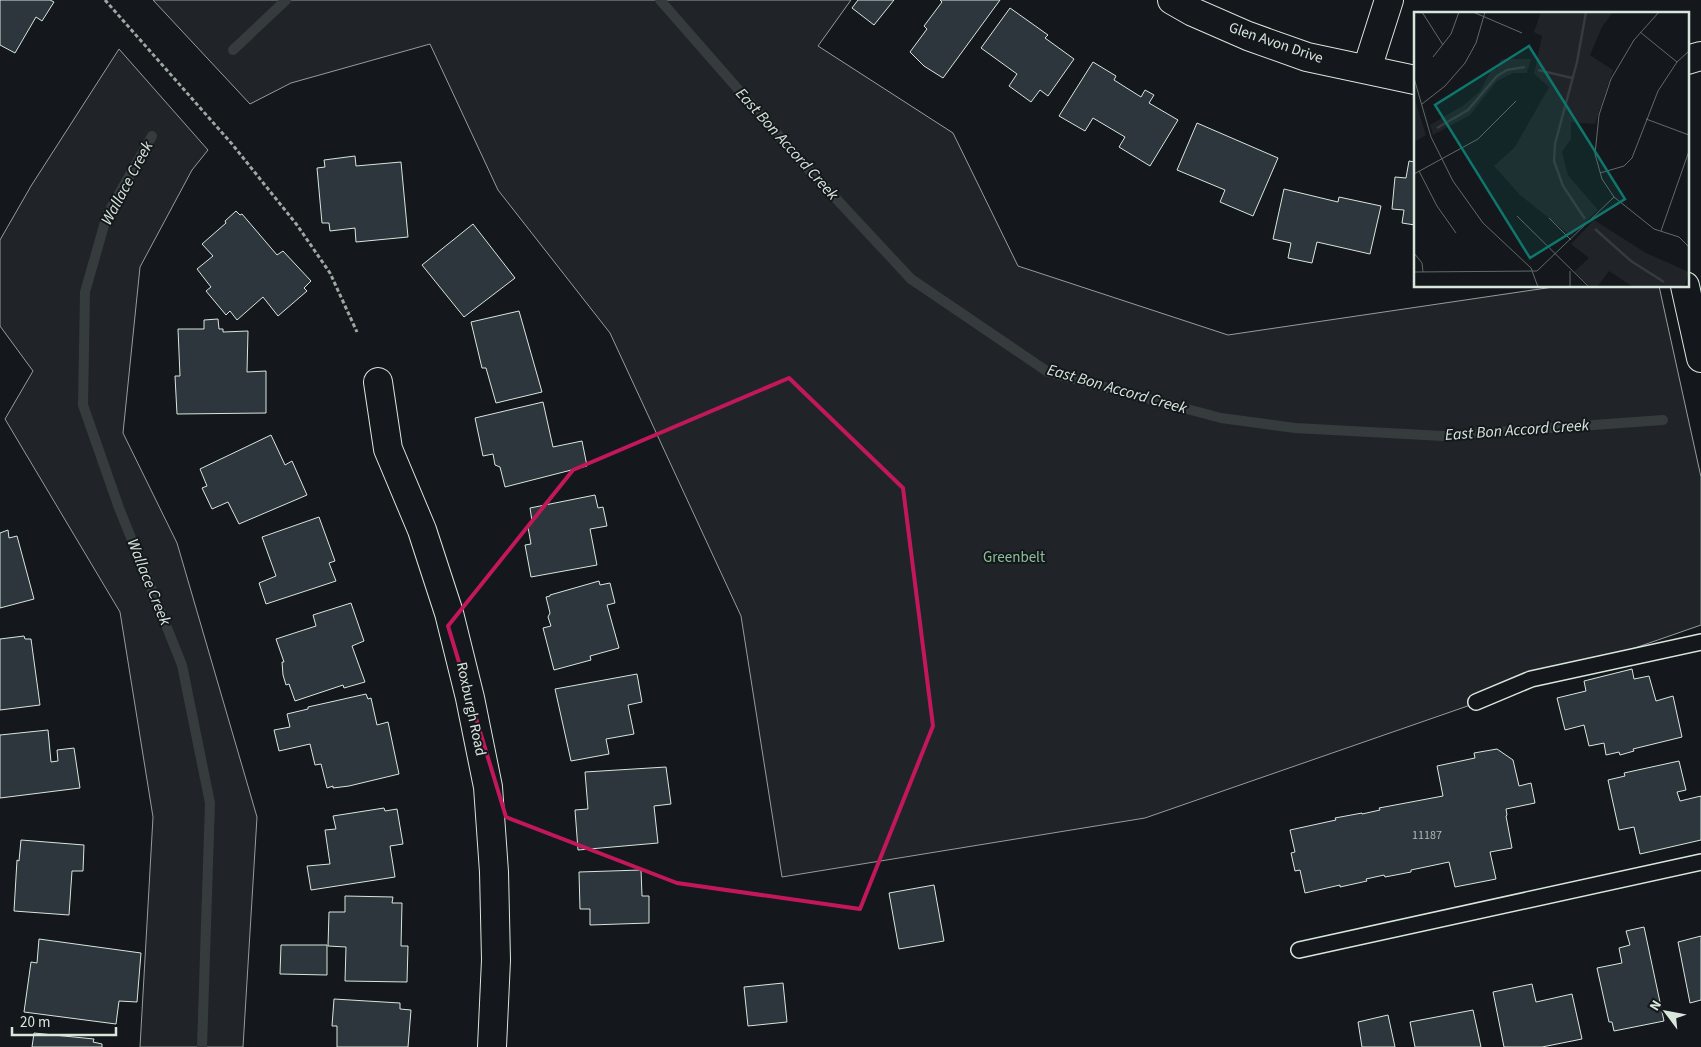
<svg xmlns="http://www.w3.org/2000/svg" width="1701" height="1047" font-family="'Source Sans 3',sans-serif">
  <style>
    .green { fill: #202428; stroke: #939e99 }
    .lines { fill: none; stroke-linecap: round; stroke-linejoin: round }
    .stream { stroke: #363b3e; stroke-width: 10 }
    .building { fill: #2c363c; stroke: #d8e6dc }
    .lane-casing { stroke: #d8e6dc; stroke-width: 18 }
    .street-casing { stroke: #d8e6dc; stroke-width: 30 }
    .path { stroke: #9da8a2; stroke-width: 3; stroke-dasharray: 4 2.5; stroke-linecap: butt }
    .lane { stroke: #14181c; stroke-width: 15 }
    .street { stroke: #14181c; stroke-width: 28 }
    .marked { fill: none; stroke: #c2185b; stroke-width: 4; stroke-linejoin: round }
    .labels { text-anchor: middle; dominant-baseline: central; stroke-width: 4; stroke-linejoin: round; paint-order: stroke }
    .number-label { font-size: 12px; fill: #adbab4 }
    .street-label { font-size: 15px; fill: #d8e6dc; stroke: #14181c }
    .park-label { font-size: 15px; fill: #8ac095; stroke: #14181c }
    .water-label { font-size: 16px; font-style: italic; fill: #d8e6dc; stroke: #14181c }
    .inset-river { fill: none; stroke: #363b3e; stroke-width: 2.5 }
    .inset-road { fill: none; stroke: #626a69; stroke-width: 1 }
    .view { fill: #0f766e; fill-opacity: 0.15; stroke: #0f766e; stroke-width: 2.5 }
    .inset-edge { fill: none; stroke: #d8e6dc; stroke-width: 2.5 }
  </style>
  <rect width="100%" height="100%" fill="#14181c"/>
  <path class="green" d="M 153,0 L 851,0 L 818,46 L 953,133 L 1018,266 L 1228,335 L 1560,286 L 1659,286 L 1701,477 L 1701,625 L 1145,818 L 782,877 L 741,616 L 610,333 L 498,190 L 430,44 L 291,83 L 250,104 Z
    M 119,49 L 208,150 L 192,170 L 140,267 L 123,433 L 177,543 L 257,817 L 243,1047 L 140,1047 L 153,817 L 120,612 L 5,419 L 33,371 L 0,326 L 0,240 L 31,186 Z"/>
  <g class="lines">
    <path class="stream" d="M 660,0 L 801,161 L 911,279 L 1048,372 L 1221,418 L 1295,428 L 1443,436 L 1663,420
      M 233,50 L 286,0
      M 152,136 L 107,215 L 85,292 L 83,405 L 119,508 L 182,665 L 210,803 L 202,1047"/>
  </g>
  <path class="building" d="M 0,0 L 50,0 L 54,2 L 42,21 L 36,17 L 15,53 L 0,45 Z
    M 858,0 L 894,0 L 874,25 L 852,8 Z
    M 940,0 L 1000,0 L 943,78 L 924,66 L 910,52 L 927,29 L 924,26 L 942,2 Z
    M 1010,8 L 1048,35 L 1045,38 L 1074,59 L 1048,96 L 1040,90 L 1031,102 L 1009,86 L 1017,74 L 981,48 Z
    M 1093,62 L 1116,76 L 1114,80 L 1141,97 L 1145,90 L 1154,95 L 1149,103 L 1178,120 L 1150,166 L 1119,147 L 1125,137 L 1093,118 L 1085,131 L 1059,116 Z
    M 1197,123 L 1278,158 L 1253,216 L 1220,202 L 1225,190 L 1177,170 Z
    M 355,156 L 356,166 L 401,162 L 408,237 L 356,242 L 355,228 L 330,231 L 329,223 L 322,223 L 317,168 L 325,167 L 324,160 Z
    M 1409,161 L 1415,162 L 1415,225 L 1402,223 L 1404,210 L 1392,209 L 1395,177 L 1406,178 Z
    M 1284,189 L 1338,202 L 1339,197 L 1381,206 L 1370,254 L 1317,242 L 1312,263 L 1288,258 L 1291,243 L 1273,239 Z
    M 236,211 L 240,215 L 242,214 L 277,255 L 283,251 L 311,281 L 304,288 L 307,291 L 278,316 L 263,297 L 237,320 L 230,311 L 226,315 L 206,291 L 211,287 L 197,269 L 213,256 L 202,244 L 226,223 L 225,221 Z
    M 473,224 L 515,278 L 464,317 L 422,265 Z
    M 519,311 L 542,392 L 496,403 L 486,368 L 482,368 L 471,322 Z
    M 218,319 L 219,329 L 223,329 L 223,332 L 248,331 L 247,372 L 266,371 L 266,413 L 177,414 L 175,376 L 180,376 L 178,329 L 204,329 L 204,320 Z
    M 543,402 L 553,447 L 582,441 L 587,466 L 505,487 L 500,467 L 495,465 L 493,454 L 483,456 L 475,418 Z
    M 271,435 L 285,465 L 292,461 L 307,495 L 239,524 L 228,502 L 212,509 L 202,488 L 207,486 L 200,469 Z
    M 595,495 L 598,508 L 603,507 L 607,526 L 590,529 L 597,565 L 531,577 L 525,545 L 531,544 L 528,527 L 532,521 L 530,508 Z
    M 319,517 L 335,561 L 329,563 L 336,581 L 266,604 L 259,583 L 276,576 L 262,537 Z
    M 8,530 L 9,538 L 17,536 L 34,599 L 0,608 L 0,533 Z
    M 599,581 L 600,585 L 610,583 L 615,603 L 607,605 L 619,648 L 590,656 L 591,660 L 554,670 L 543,628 L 551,626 L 548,617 L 550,613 L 546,597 L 550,596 L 550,595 Z
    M 351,603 L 364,641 L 352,646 L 365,682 L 344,688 L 343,685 L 295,701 L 289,684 L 286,685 L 283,675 L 282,662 L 284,662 L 276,639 L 316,626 L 313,615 Z
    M 24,636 L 25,639 L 31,639 L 40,705 L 0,710 L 0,639 Z
    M 1632,669 L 1634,679 L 1649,676 L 1656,701 L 1673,696 L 1682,737 L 1633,749 L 1634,751 L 1620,755 L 1619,752 L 1606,755 L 1604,743 L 1589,746 L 1584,725 L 1565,730 L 1557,698 L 1586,691 L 1584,681 Z
    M 637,674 L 642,702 L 628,705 L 634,734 L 606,739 L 609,754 L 571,761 L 555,689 Z
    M 366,694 L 368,699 L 371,698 L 377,725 L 388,722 L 399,774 L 349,786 L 333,788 L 333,786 L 327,788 L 321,764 L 315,765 L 310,744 L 279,751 L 274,730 L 290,727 L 287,714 L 308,709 L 308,707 Z
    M 48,730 L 51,762 L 58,761 L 57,750 L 74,748 L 80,788 L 0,798 L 0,735 Z
    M 1497,749 L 1513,760 L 1519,786 L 1531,783 L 1535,803 L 1506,809 L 1507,815 L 1506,816 L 1512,848 L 1490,852 L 1496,879 L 1455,887 L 1449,862 L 1411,870 L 1411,872 L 1385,877 L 1384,875 L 1366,879 L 1367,881 L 1340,887 L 1340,885 L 1305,893 L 1300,870 L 1295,871 L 1291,853 L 1295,852 L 1290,830 L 1336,820 L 1335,818 L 1362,813 L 1362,814 L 1380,810 L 1379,808 L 1443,796 L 1437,766 L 1475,758 L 1474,753 Z
    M 1679,761 L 1686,790 L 1677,792 L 1680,801 L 1701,796 L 1701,840 L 1640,854 L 1634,827 L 1619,830 L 1608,780 L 1625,776 L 1624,773 Z
    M 666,767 L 671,804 L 654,806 L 658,843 L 578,850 L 575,810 L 588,809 L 585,772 Z
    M 384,808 L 385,811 L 397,809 L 403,844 L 390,846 L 395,877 L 311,890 L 307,866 L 330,864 L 325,830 L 336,829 L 333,816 Z
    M 21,840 L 84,845 L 83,871 L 72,871 L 69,915 L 14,911 L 17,860 L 19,861 Z
    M 641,870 L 642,896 L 649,896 L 649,923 L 590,925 L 590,909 L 580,909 L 579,872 Z
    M 934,885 L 944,941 L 899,949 L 889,893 Z
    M 345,896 L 393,897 L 392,903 L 402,903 L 401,946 L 408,946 L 407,982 L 345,981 L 346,947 L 328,946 L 329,912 L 345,912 Z
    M 1644,927 L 1664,1021 L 1614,1031 L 1612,1022 L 1609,1022 L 1597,968 L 1622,963 L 1619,948 L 1630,945 L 1626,931 Z
    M 1701,936 L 1701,1000 L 1690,1003 L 1678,942 Z
    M 39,939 L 141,953 L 137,1002 L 119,1001 L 116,1024 L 24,1012 L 31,962 L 37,963 Z
    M 281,945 L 327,945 L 327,975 L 280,974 Z
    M 783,983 L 787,1022 L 748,1026 L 744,987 Z
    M 1532,984 L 1536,1002 L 1572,994 L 1582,1039 L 1542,1047 L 1504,1047 L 1493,992 Z
    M 334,999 L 400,1003 L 400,1009 L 411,1010 L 408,1047 L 337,1047 L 337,1026 L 332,1026 Z
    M 1473,1010 L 1481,1047 L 1415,1047 L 1410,1022 Z
    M 1388,1015 L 1395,1047 L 1362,1047 L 1358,1022 Z
    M 34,1033 L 94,1039 L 93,1042 L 102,1044 L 102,1047 L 32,1047 Z"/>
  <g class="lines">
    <defs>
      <path id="lane" d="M 1476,702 L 1531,679 L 1701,642
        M 1299,950 L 1701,862"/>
      <path id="street" d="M 1172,0 L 1193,12 L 1248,36 L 1307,57 L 1415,80
        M 1687,60 L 1701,56
        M 1367,69 L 1389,0
        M 1685,286 L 1701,358
        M 378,382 L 388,449 L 422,530 L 449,613 L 470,698 L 488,787 L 494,872 L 496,960 L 492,1047"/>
    </defs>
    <use href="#lane" class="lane-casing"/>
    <use href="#street" class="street-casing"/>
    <path class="path" d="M 105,0 L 232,144 L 297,225 L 330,273 L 357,332"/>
    <use href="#lane" class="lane"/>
    <use href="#street" class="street"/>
  </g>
  <path class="marked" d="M 789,378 L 903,488 L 933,726 L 860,909 L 677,883 L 506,817 L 448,626 L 573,470 Z"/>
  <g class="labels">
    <g class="number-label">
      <text x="1427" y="835">11187</text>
    </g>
    <g class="street-label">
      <text transform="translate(1276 43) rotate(19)">Glen Avon Drive</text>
      <text transform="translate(471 709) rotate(78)">Roxburgh Road</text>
    </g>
    <g class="park-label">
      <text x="1014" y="557">Greenbelt</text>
    </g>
    <g class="water-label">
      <text transform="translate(787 144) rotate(48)">East Bon Accord Creek</text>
      <text transform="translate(127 183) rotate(-62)">Wallace Creek</text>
      <text transform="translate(1117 389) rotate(16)">East Bon Accord Creek</text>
      <text transform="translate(1517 430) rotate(-4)">East Bon Accord Creek</text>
      <text transform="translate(149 582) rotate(68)">Wallace Creek</text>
    </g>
  </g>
  <g transform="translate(1414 12)">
    <rect width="275" height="275" fill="#14181c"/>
    <path d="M 127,0 L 199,0 L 188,15 L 176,43 L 199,58 L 181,112 L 157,110 L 157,127 L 148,140 L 154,163 L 184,198 L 157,224 L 106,183 L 80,154 L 101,135 L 135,75 L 120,62 L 128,24 L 120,20 ZM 87,47 L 117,47 L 113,61 L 99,61 L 83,69 L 56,103 L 19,123 L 16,113 L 50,93 L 66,79 L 77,58 L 83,57 ZM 0,85 L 12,123 L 0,130 ZM 180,208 L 232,241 L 275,260 L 270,275 L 219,275 L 195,259 L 183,275 L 177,275 L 160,260 L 175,246 L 157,232 Z" fill="#202428"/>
    <path class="inset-river" d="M 124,58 L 158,66M 23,116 L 54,98 L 83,64 L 93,58 L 111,55M 171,207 L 149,174 L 140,149 L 141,132 L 163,50 L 172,0M 181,217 L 217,249 L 250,270"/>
    <path class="inset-road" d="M 8,0 L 29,33M 59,0 L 108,21M 245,0 L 220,28 L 197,67 L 185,103 L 181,142 L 188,167 L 200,185 L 240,217 L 265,225 L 275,235M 226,20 L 263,50M 19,45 L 37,22 L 45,0M 0,66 L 17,125 L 39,169 L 69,211 L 117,256 L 124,275M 8,92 L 31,74 L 51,51 L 62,31 L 71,0M 232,107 L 275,123M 5,159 L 23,194 L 42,221M 186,161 L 210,154 L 218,146 L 244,79 L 263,50 L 275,39M 0,162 L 64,127 L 102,89M 103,204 L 175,275M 135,206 L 157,228M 247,219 L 275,139M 0,241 L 8,251 L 9,260M 156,259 L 156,275M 0,260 L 123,259 L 200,185"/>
    <path class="view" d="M 115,34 L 211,187 L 116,246 L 21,93 Z"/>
    <rect width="275" height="275" class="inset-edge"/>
  </g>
  <g transform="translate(1666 1012) rotate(302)" stroke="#14181c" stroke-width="4" paint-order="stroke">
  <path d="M0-4L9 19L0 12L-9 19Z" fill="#d8e6dc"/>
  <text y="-8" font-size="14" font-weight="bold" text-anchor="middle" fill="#d8e6dc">N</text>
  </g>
  <path d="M12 1027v8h104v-8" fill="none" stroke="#d8e6dc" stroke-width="2.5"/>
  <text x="20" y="1027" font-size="15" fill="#d8e6dc" stroke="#14181c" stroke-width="4" paint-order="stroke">20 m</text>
</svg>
